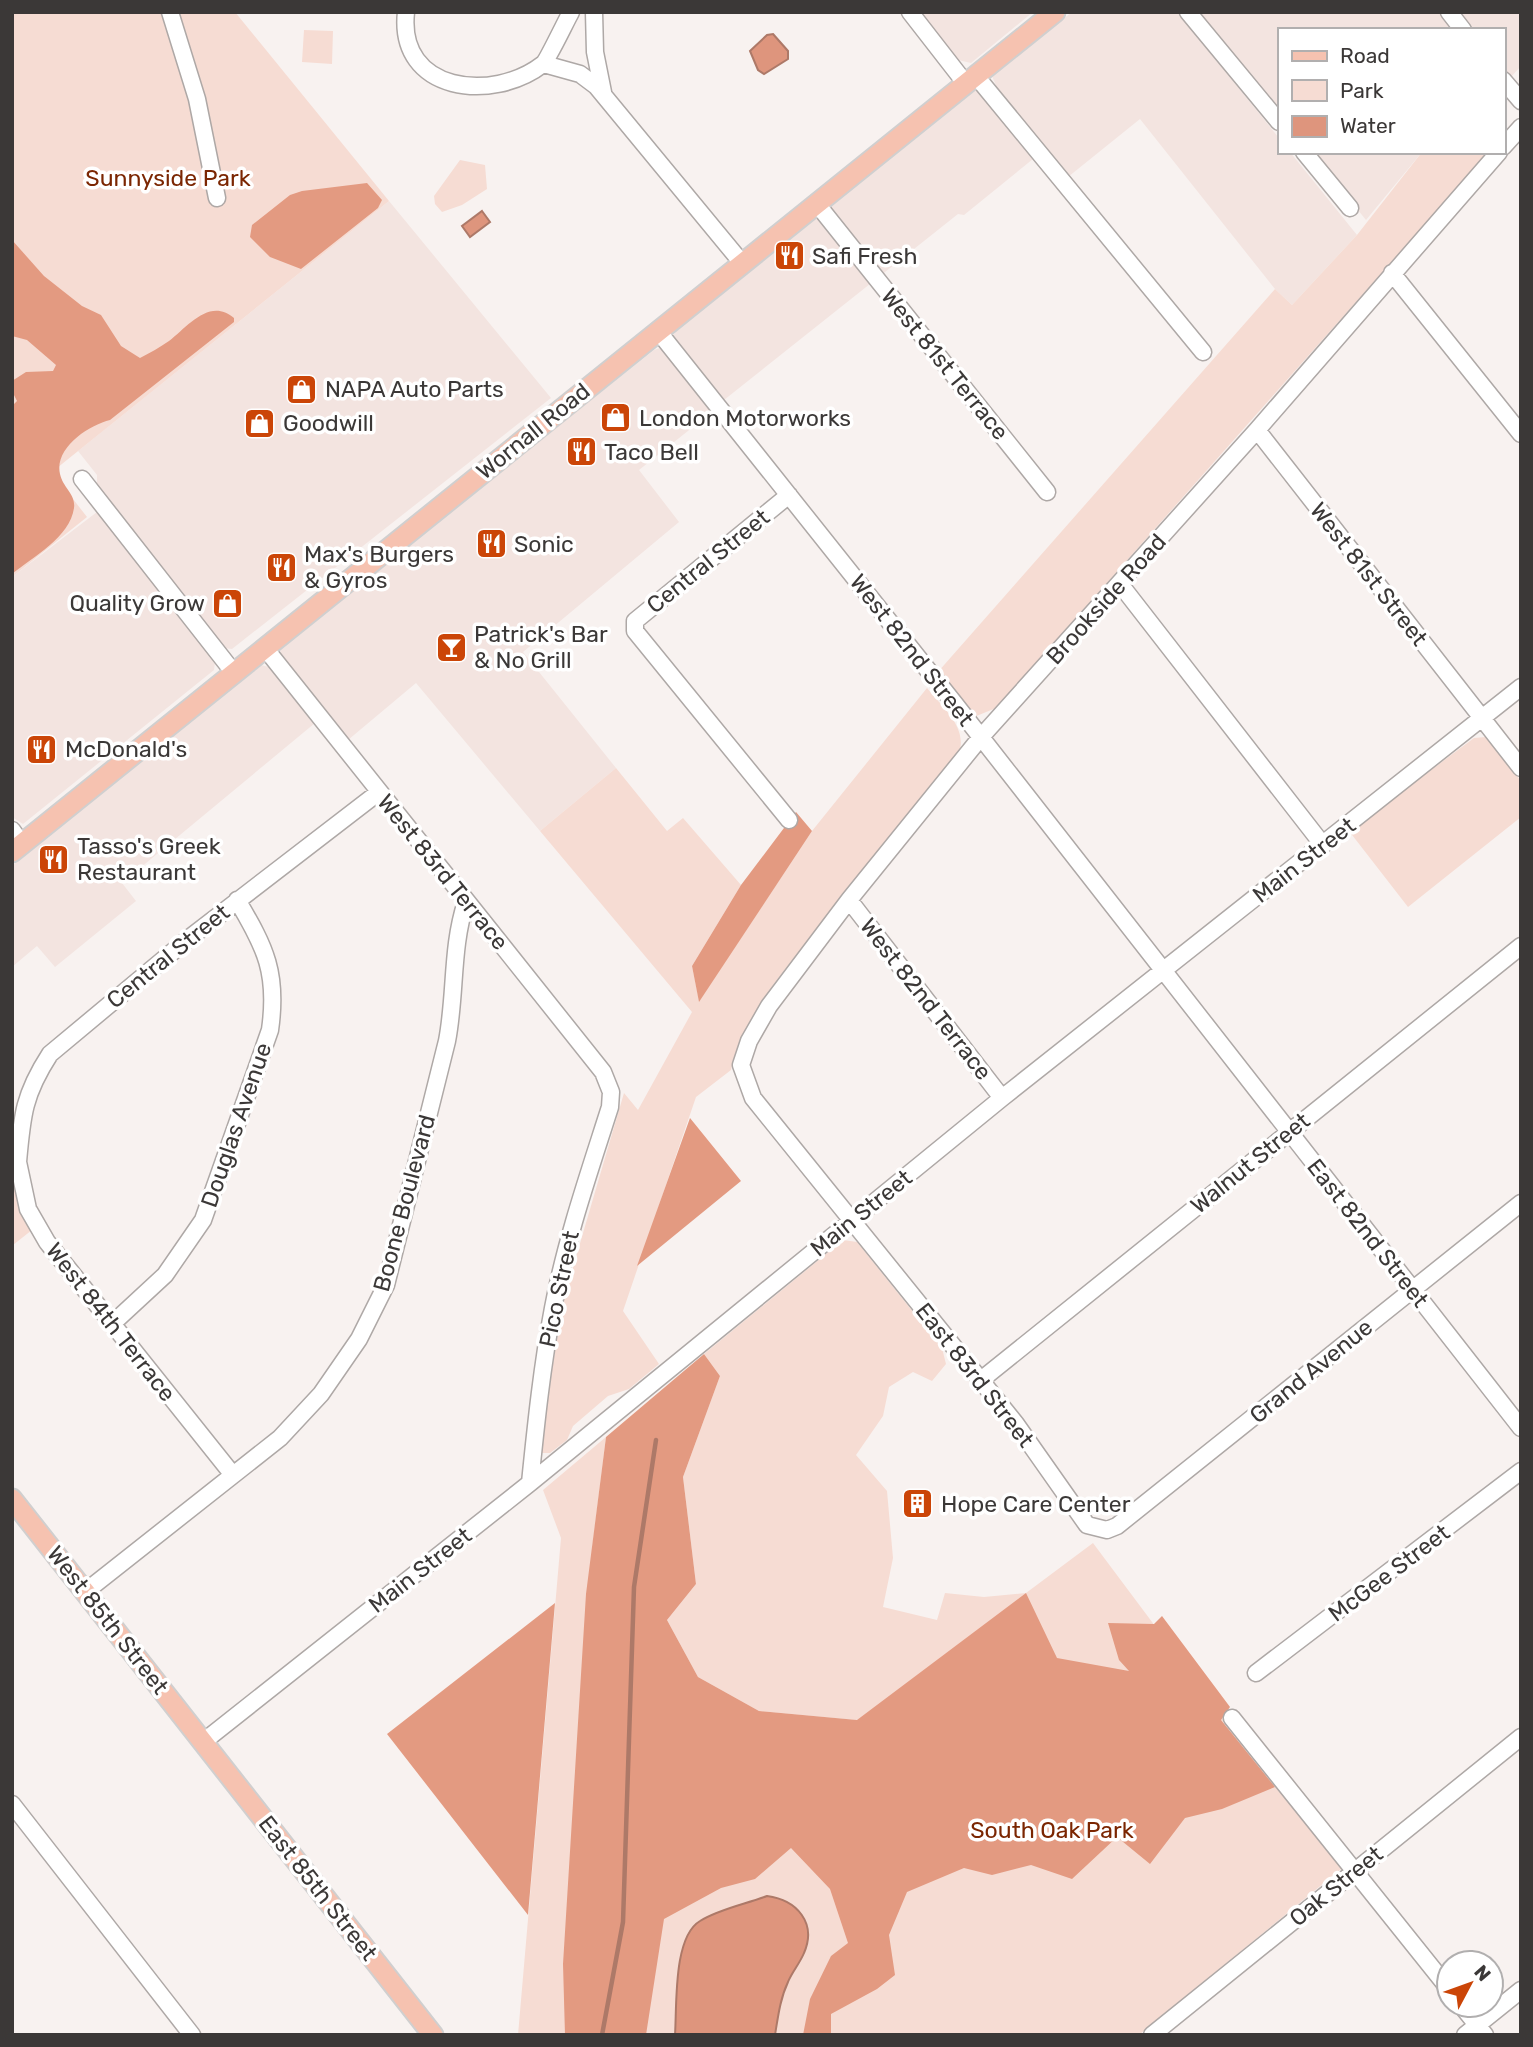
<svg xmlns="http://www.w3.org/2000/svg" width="1533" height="2047" font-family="Rubik,sans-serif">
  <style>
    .built { fill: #f3e4e0 }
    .green { fill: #f6dcd3 }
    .forest { fill: #e39a81 }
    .water { fill: #de957d; stroke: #ad7968; stroke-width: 2 }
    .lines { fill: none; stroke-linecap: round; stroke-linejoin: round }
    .stream { stroke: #ad7968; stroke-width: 4.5 }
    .minor-casing { stroke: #aea8a6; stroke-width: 19 }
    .major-casing { stroke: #d0cfcf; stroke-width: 23 }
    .minor { stroke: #fff; stroke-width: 16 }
    .major { stroke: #f6c2b0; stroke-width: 19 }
    .labels { text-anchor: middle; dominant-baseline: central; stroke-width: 7; stroke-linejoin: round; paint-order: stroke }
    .park-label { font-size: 23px; fill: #7b2602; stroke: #fff }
    .poi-label { font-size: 23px; fill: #3b3837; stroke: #fff; text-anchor: start }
    .street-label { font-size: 23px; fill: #3b3837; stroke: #fff }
  </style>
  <rect width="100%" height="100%" fill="#f8f2f0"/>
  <path class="built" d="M 918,12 L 1033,12 L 971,63 L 958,60 Z
    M 1072,12 L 1177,12 L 1279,138 L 1279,152 L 1290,152 L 1357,235 L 1292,305 L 1275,289 L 1140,119 L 1068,177 L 997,88 L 992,76 Z
    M 1199,12 L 1438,12 L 1452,30 L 1279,30 L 1279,112 Z
    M 1460,12 L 1521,12 L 1521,66 L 1511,77 L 1503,67 L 1503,30 L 1474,30 Z
    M 975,90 L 984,97 L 1033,159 L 964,215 L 958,214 L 724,400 L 673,336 L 678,327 Z
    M 1311,152 L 1422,152 L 1366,220 Z
    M 389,201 L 551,398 L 232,649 L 223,648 L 97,487 L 97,475 L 78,451 Z
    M 660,348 L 666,351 L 713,411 L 639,470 L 679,522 L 523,652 L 616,768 L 540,831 L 416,683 L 348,740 L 282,658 L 280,650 L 284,644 L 654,350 Z
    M 97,512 L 215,662 L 214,670 L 23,824 L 12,817 L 12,577 Z
    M 261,665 L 269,667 L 315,723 L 122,883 L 136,901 L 55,967 L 37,946 L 12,967 L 12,866 Z"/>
  <path class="green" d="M 12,12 L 235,12 L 389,201 L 52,472 L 87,517 L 12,577 Z
    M 304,30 L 333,31 L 332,64 L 302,62 Z
    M 1422,152 L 1489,152 L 996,708 L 974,717 L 937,673 L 1275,289 L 1292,305 L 1357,235 Z
    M 460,160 L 485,165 L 487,189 L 462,205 L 442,212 L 435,204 L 434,196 Z
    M 927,688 C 942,707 968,727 959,753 C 912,809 866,866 821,924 C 787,968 743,1015 731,1070 L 696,1097 L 623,1311 L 659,1364 L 629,1389 L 608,1396 L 573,1426 L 567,1440 L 550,1453 L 542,1453 L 539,1447 L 564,1298 L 624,1093 L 638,1110 L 692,1012 L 540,831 L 616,768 L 667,831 L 683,818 L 741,885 L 692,966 L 699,1001 L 812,831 Z
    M 1486,737 L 1521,781 L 1521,817 L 1408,907 L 1349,831 L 1474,738 Z
    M 12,1181 L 32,1230 L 13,1245 L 12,1245 Z
    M 843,1240 L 857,1242 L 942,1348 L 946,1364 L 932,1381 L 913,1372 L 889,1387 L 883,1416 L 856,1455 L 887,1491 L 893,1558 L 883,1607 L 937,1620 L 945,1593 L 984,1597 L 1026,1593 L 1093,1543 L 1223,1717 L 1343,1860 L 1341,1869 L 1139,2035 L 518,2035 L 561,1538 L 543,1490 L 606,1437 L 592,1549 L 773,1783 L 856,1720 L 759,1711 L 698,1677 L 667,1620 L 696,1584 L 683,1477 L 720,1376 L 704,1354 Z"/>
  <path class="forest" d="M 367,183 L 382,200 L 378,208 L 301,269 L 270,257 L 250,237 L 252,225 L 290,195 L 302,191 Z
    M 12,240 L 44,276 L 82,306 L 101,315 L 121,346 L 140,358 C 150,353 160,347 169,341 C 188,326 210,297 234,318 L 234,322 L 110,420 C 89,425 54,448 60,474 C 63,488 76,494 74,508 C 70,537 33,557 12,574 L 12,406 L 17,401 L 12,391 L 12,381 L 26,372 L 53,371 L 56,365 L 27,340 L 12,336 Z
    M 796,812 L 812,831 L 699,1002 L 692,966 L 741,885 Z
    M 690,1118 L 741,1181 L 637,1266 Z
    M 704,1354 L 720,1376 L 683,1477 L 696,1584 L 667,1620 L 698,1677 L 759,1711 L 857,1720 L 1026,1593 L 1057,1658 L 1129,1671 L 1119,1660 L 1108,1623 L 1154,1624 L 1162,1616 L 1230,1707 L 1221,1720 L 1275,1787 L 1222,1809 L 1185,1818 L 1150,1864 L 1117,1837 L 1072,1879 L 1031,1865 L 992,1875 L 964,1868 L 907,1892 L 889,1935 L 895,1975 L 877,1989 L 831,2014 L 831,2035 L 803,2035 L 810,1999 L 831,1956 L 848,1943 L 830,1889 L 791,1848 L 755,1879 L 721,1888 L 664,1919 L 646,2035 L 565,2035 L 563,1964 L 586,1594 L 606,1437 Z
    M 555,1603 L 528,1915 L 387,1734 Z"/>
  <path class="water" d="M 773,34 L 788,51 L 788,59 L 764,74 L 758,70 L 750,51 L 767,35 Z
    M 482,211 L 490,222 L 470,237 L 462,226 Z
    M 767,1896 C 797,1900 817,1923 804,1953 C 800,1963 792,1972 788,1982 C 780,1999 778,2017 775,2035 L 675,2035 C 677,2005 673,1937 700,1921 C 719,1909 746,1904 767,1896 Z"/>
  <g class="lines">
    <path class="stream" d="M 602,2035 L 623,1922 L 634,1587 L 656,1440"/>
    <defs>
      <path id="minor" d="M 170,12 L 197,99 L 217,198
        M 406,12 C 397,93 493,103 543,64 C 547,61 566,21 571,12
        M 594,12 L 595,52 L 603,92
        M 910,12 L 966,84
        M 1188,12 L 1279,122
        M 1449,12 L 1463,30
        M 544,64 L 580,74 L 596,86 L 742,263
        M 976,76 L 1203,352
        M 1503,80 L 1521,101
        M 1503,147 L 1521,127
        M 1304,152 L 1350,208
        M 1499,152 L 1257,430 L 981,737 L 849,900 L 769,1006 L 749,1041 L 741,1065 L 753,1098 L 1016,1424 L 1087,1525 L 1107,1530 L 1117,1526 L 1521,1203
        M 817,204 L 1047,492
        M 1392,273 L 1521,434
        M 658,331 L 955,704 L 1521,1428
        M 1257,430 L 1521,768
        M 82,479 L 234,673
        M 1120,584 L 1323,845
        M 265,648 L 603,1072 L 611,1092 L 610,1107 C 589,1173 566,1239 553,1308 C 542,1366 536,1424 530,1483
        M 789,820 L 635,631 L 635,621 L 789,495
        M 12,830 L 22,844
        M 849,900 L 1002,1098
        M 12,1160 L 18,1162 L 28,1209 L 47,1242 L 233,1475
        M 18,1162 C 22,1115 24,1094 50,1054 L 188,939 L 379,792
        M 112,1324 L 165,1275 L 203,1220 L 270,1030 C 278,974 266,948 237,900
        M 981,1380 L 1521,946
        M 85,1592 L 280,1438 L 321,1394 L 359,1339 L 386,1285 L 447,1041 C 456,995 451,947 466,902
        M 1256,1673 L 1521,1471
        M 1232,1718 L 1449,1989
        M 203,1742 L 530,1483 L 1002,1098 L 1521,687
        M 12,1804 L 192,2035
        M 1461,2005 L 1485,2035
        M 1152,2035 L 1521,1737
        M 1465,2035 L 1521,1990"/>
      <path id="major" d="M 12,852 L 1055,12
        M 12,1499 L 433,2035"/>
    </defs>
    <use href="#minor" class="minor-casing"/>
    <use href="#major" class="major-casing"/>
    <use href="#minor" class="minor"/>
    <use href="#major" class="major"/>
  </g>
  <defs>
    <symbol id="restaurant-square" viewBox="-11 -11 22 22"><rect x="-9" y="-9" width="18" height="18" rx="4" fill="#cb4507" stroke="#fff"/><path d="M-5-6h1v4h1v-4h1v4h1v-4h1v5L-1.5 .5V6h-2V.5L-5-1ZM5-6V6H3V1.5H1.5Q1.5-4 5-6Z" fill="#fff"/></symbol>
    <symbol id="shop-square" viewBox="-11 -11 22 22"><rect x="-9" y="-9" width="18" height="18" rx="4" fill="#cb4507" stroke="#fff"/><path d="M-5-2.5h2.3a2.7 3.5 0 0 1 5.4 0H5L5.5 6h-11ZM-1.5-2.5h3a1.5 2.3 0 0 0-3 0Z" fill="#fff"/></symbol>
    <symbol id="bar-square" viewBox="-11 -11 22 22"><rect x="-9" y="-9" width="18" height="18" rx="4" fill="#cb4507" stroke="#fff"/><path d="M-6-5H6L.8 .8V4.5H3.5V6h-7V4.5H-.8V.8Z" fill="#fff"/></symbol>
    <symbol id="building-square" viewBox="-11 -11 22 22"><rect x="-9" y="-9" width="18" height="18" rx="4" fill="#cb4507" stroke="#fff"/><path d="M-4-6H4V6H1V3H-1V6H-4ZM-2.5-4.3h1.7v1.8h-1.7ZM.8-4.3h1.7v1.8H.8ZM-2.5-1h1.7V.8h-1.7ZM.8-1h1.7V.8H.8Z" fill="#fff"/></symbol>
  </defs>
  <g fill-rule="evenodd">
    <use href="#restaurant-square" x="772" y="238" width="35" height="35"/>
    <use href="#shop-square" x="284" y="372" width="35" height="35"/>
    <use href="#shop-square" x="598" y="400" width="35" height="35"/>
    <use href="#shop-square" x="242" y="406" width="35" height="35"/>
    <use href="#restaurant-square" x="564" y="434" width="35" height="35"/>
    <use href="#restaurant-square" x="474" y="526" width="35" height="35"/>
    <use href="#restaurant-square" x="264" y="550" width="35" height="35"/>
    <use href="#shop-square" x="210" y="586" width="35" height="35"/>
    <use href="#bar-square" x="434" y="630" width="35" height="35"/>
    <use href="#restaurant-square" x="24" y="732" width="35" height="35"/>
    <use href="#restaurant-square" x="36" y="842" width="35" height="35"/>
    <use href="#building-square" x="900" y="1486" width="35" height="35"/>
  </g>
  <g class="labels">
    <g class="park-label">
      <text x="168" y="178">Sunnyside Park</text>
      <text x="1052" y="1830">South Oak Park</text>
    </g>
    <g class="poi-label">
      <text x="812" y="256">Safi Fresh</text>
      <text x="325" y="389">NAPA Auto Parts</text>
      <text x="639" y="418">London Motorworks</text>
      <text x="283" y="423">Goodwill</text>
      <text x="604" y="452">Taco Bell</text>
      <text x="514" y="544">Sonic</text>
      <text x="304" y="554">Max's Burgers<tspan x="304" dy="26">&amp; Gyros</tspan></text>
      <text x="205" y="603" text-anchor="end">Quality Grow</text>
      <text x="474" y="634">Patrick's Bar<tspan x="474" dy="26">&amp; No Grill</tspan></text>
      <text x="65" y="749">McDonald's</text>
      <text x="77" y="846">Tasso's Greek<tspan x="77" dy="26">Restaurant</tspan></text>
      <text x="941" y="1504">Hope Care Center</text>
    </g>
    <g class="street-label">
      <text transform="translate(945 364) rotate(51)">West 81st Terrace</text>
      <text transform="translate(533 431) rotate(-39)">Wornall Road</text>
      <text transform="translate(708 561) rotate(-39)">Central Street</text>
      <text transform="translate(1369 574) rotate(52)">West 81st Street</text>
      <text transform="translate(1106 599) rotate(-48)">Brookside Road</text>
      <text transform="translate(912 650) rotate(52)">West 82nd Street</text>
      <text transform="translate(1304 860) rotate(-38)">Main Street</text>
      <text transform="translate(443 872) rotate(51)">West 83rd Terrace</text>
      <text transform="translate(168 956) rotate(-39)">Central Street</text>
      <text transform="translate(926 999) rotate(52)">West 82nd Terrace</text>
      <text transform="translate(236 1125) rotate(-71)">Douglas Avenue</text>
      <text transform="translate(1250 1163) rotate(-39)">Walnut Street</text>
      <text transform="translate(404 1203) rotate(-75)">Boone Boulevard</text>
      <text transform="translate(861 1213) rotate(-39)">Main Street</text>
      <text transform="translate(1368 1233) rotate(52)">East 82nd Street</text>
      <text transform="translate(559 1289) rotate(-78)">Pico Street</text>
      <text transform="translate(111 1322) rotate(52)">West 84th Terrace</text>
      <text transform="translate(1311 1371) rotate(-39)">Grand Avenue</text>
      <text transform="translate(975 1375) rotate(52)">East 83rd Street</text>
      <text transform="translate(420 1570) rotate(-38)">Main Street</text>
      <text transform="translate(1389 1573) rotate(-37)">McGee Street</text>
      <text transform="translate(108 1620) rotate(52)">West 85th Street</text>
      <text transform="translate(1336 1886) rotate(-39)">Oak Street</text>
      <text transform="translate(318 1888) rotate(52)">East 85th Street</text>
    </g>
  </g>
  <rect width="1533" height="2047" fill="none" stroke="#3b3837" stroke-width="28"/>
  <rect x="1278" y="28" width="228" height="126" fill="#ffffff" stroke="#b1afaf" stroke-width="2"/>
  <rect x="1292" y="51" width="35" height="10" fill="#f6c2b0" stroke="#b1afaf" stroke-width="2"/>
  <text x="1340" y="63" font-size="21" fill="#3b3837">Road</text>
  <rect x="1292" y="80" width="35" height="21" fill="#f6dcd3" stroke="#b1afaf" stroke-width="2"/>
  <text x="1340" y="98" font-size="21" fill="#3b3837">Park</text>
  <rect x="1292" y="116" width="35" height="21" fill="#de957d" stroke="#b1afaf" stroke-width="2"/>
  <text x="1340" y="133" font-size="21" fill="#3b3837">Water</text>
  <g transform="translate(1470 1984) rotate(49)"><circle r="33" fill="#ffffff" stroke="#b1afaf" stroke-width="2"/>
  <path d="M0-5L12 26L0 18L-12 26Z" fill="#cb4507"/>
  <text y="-10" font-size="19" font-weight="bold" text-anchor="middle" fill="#3b3837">N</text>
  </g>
</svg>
